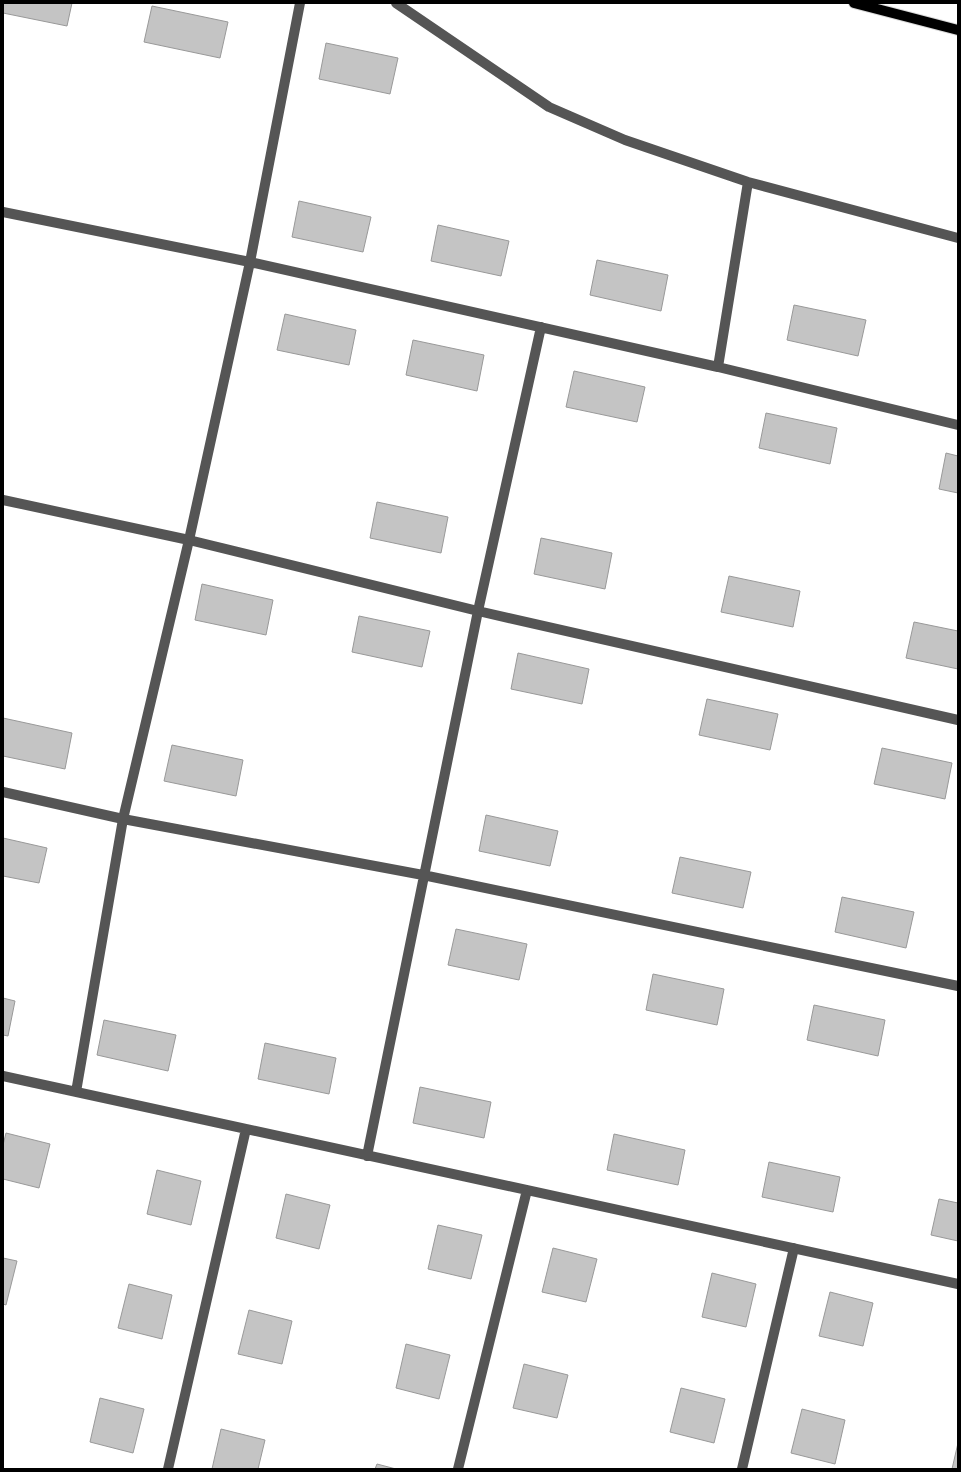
<svg xmlns="http://www.w3.org/2000/svg" width="961" height="1472" font-family="Arial,sans-serif">
  <style>
    .building { fill: #c4c4c4; stroke: #999 }
    .lines { fill: none; stroke-linecap: round; stroke-linejoin: round }
    .major-casing { stroke: #dbdbdb; stroke-width: 12 }
    .minor { stroke: #555; stroke-width: 10 }
    .major { stroke: #000; stroke-width: 10 }
  </style>
  <rect width="100%" height="100%" fill="#fff"/>
  <path class="building" d="M 3,3 L 72,3 L 67,26 L 3,13 Z
    M 152,6 L 228,22 L 220,58 L 144,42 Z
    M 326,43 L 398,58 L 390,94 L 319,79 Z
    M 299,201 L 371,217 L 363,252 L 292,237 Z
    M 438,225 L 509,241 L 501,276 L 431,261 Z
    M 597,260 L 668,275 L 661,311 L 590,295 Z
    M 794,305 L 866,320 L 858,356 L 787,340 Z
    M 285,314 L 356,330 L 349,365 L 277,350 Z
    M 413,340 L 484,355 L 477,391 L 406,375 Z
    M 574,371 L 645,387 L 637,422 L 566,407 Z
    M 766,413 L 837,428 L 830,464 L 759,448 Z
    M 946,453 L 958,456 L 958,493 L 939,489 Z
    M 377,502 L 448,517 L 441,553 L 370,538 Z
    M 541,538 L 612,553 L 605,589 L 534,574 Z
    M 729,576 L 800,591 L 793,627 L 721,612 Z
    M 202,584 L 273,600 L 266,635 L 195,620 Z
    M 359,616 L 430,631 L 422,667 L 352,652 Z
    M 914,622 L 958,631 L 958,669 L 906,658 Z
    M 518,653 L 589,669 L 582,704 L 511,689 Z
    M 707,699 L 778,714 L 770,750 L 699,735 Z
    M 3,718 L 72,733 L 65,769 L 3,756 Z
    M 172,745 L 243,760 L 236,796 L 164,781 Z
    M 882,748 L 952,763 L 945,799 L 874,784 Z
    M 486,815 L 558,831 L 550,866 L 479,851 Z
    M 3,838 L 47,848 L 39,883 L 3,876 Z
    M 680,857 L 751,872 L 743,908 L 672,893 Z
    M 842,897 L 914,912 L 906,948 L 835,932 Z
    M 456,929 L 527,944 L 519,980 L 448,965 Z
    M 653,974 L 724,989 L 717,1025 L 646,1010 Z
    M 3,998 L 15,1001 L 8,1036 L 3,1035 Z
    M 814,1005 L 885,1020 L 878,1056 L 807,1040 Z
    M 104,1020 L 176,1035 L 168,1071 L 97,1055 Z
    M 265,1043 L 336,1058 L 329,1094 L 258,1079 Z
    M 420,1087 L 491,1102 L 484,1138 L 413,1123 Z
    M 6,1133 L 50,1144 L 39,1188 L 3,1179 L 3,1145 Z
    M 614,1134 L 685,1150 L 678,1185 L 607,1170 Z
    M 769,1162 L 840,1177 L 833,1212 L 762,1197 Z
    M 157,1170 L 201,1181 L 191,1225 L 147,1214 Z
    M 286,1194 L 330,1205 L 319,1249 L 276,1238 Z
    M 939,1199 L 958,1203 L 958,1241 L 931,1235 Z
    M 438,1225 L 482,1235 L 471,1279 L 428,1269 Z
    M 553,1248 L 597,1259 L 586,1302 L 542,1292 Z
    M 3,1258 L 17,1261 L 6,1305 L 3,1304 Z
    M 712,1273 L 756,1284 L 746,1327 L 702,1317 Z
    M 129,1284 L 172,1295 L 162,1339 L 118,1328 Z
    M 830,1292 L 873,1303 L 863,1346 L 819,1336 Z
    M 249,1310 L 292,1321 L 282,1364 L 238,1354 Z
    M 406,1344 L 450,1355 L 439,1399 L 396,1388 Z
    M 524,1364 L 568,1375 L 557,1418 L 513,1408 Z
    M 681,1388 L 725,1399 L 714,1443 L 670,1432 Z
    M 100,1398 L 144,1409 L 133,1453 L 90,1442 Z
    M 802,1409 L 845,1420 L 835,1464 L 791,1453 Z
    M 221,1429 L 265,1440 L 258,1469 L 212,1469 Z
    M 958,1443 L 958,1469 L 952,1469 Z
    M 377,1464 L 396,1469 L 375,1469 Z"/>
  <g class="lines">
    <defs>
      <path id="major" d="M 854,3 L 958,30"/>
    </defs>
    <use href="#major" class="major-casing"/>
    <path class="minor" d="M 396,3 L 549,107 L 625,140 L 748,182 L 958,238
      M 748,182 L 718,367 L 958,425
      M 3,212 L 250,262 L 718,367
      M 3,500 L 189,540 L 478,611 L 958,720
      M 3,792 L 123,819 L 423,875 L 958,986
      M 3,1076 L 958,1284
      M 76,1092 L 123,819 L 189,540 L 250,262 L 300,3
      M 367,1156 L 478,611 L 541,327
      M 168,1469 L 246,1129
      M 458,1469 L 527,1190
      M 742,1469 L 794,1248"/>
    <use href="#major" class="major"/>
  </g>
  <rect width="961" height="1472" fill="none" stroke="#000000" stroke-width="8"/>
</svg>
